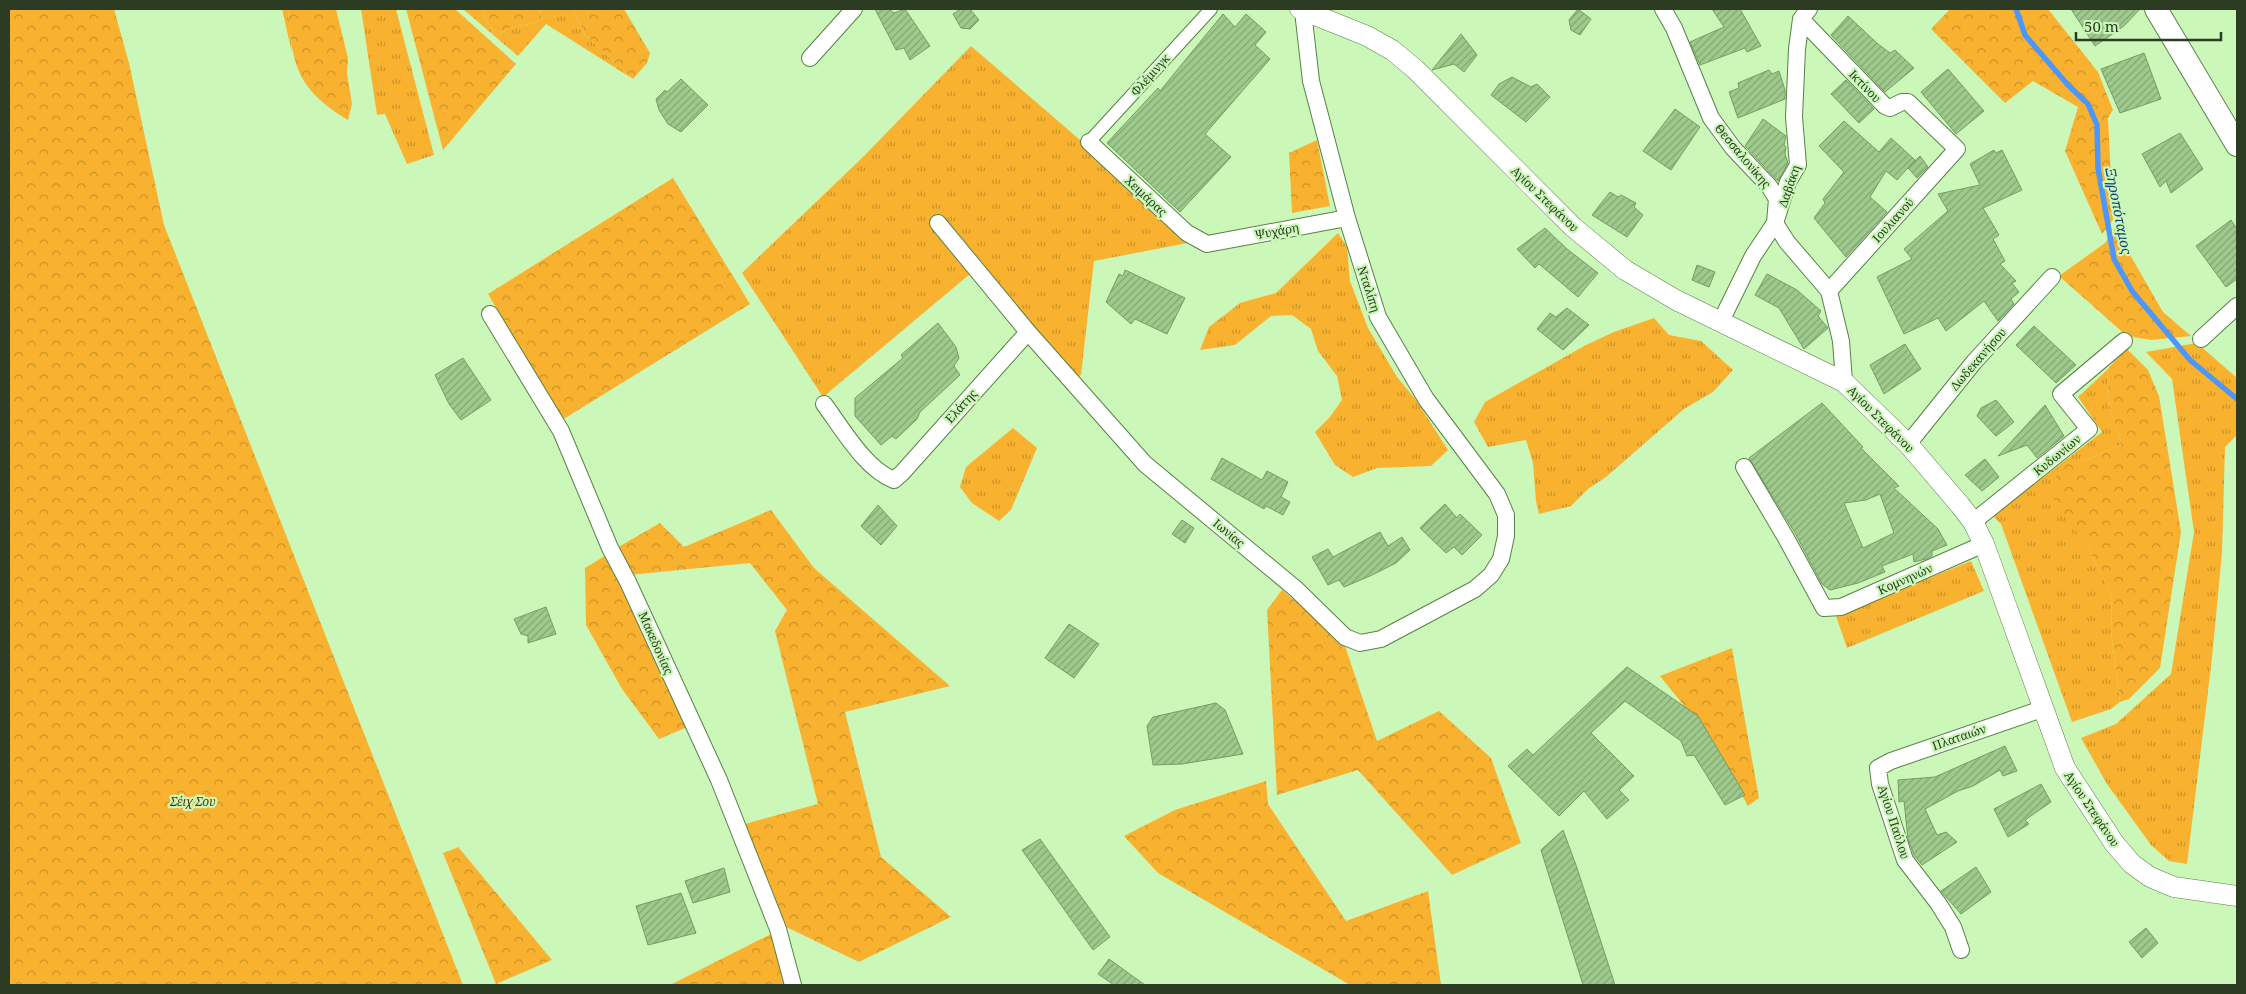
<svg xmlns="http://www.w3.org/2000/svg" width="2246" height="994" font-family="'Noto Serif',serif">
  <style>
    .grass { fill: url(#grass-tufts) }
    .forest { fill: url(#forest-crowns) }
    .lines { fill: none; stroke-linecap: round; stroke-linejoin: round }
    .stream { stroke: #4d97fa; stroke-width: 5.5 }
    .building { fill: url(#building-hatch); stroke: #749d62; fill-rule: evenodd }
    .pedestrian-casing { stroke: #588147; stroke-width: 14 }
    .minor-casing { stroke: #588147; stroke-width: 18 }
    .tertiary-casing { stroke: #588147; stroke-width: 21 }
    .secondary-casing { stroke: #588147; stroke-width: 24 }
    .pedestrian { stroke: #fff; stroke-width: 12 }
    .minor { stroke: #fff; stroke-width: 16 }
    .tertiary { stroke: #fff; stroke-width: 20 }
    .secondary { stroke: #fff; stroke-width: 22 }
    .labels { text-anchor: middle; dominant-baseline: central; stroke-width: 4.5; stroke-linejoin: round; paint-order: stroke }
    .street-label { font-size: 12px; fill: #2b3c23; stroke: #cbf8b9 }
    .park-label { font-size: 12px; font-style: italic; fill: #563800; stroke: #cbf8b9 }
    .water-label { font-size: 14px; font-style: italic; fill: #0e3f7e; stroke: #cbf8b9 }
  </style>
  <defs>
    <pattern id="grass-tufts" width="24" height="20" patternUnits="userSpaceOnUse" patternTransform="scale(1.25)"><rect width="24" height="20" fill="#f9b230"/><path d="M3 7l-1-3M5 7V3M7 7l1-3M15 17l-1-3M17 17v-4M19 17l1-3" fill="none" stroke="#ca9228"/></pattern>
    <pattern id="forest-crowns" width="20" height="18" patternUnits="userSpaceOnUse" patternTransform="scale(1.25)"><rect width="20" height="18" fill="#f9b230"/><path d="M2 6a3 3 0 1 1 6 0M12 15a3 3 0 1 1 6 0" fill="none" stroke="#ca9228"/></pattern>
    <pattern id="building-hatch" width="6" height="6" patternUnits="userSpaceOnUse" patternTransform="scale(1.25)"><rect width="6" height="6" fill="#9fca8d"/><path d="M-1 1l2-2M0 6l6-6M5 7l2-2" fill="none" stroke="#82a573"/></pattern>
  </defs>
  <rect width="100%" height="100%" fill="#cbf8b9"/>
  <path class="grass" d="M 282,9 L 288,9 L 292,53 Z
    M 361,9 L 396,9 L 434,155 L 407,164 L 385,114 L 377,115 Z
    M 463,9 L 483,9 L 484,16 L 497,36 C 515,21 524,29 542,19 L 540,9 L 573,9 L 585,35 L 633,79 L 546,24 L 518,56 Z
    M 971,46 L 1080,140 L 1193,242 L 1094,261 L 1081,375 L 1076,377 L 982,264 L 823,397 L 742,273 L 863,157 Z
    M 1338,233 L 1347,247 L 1350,281 L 1368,328 L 1397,377 L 1416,400 L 1448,450 L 1431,466 L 1377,468 L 1353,477 L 1335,465 L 1315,432 L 1330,417 L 1342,400 L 1337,376 L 1318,351 L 1311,329 L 1292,315 L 1271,316 L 1235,345 L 1200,350 L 1209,327 L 1240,303 L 1276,293 Z
    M 1654,318 L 1669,335 L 1701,341 L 1733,370 L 1713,392 L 1684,409 L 1606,477 L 1588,489 L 1571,506 L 1539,514 L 1536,501 L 1533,463 L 1526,440 L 1488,447 L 1474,422 L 1485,402 L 1586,345 L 1614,332 Z
    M 2197,343 L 2237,378 L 2237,435 L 2225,447 L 2222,553 L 2212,658 L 2187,864 L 2169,861 L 2151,845 L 2107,784 L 2081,738 L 2116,724 L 2171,674 L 2194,532 L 2172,379 L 2146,352 Z
    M 2107,370 L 2110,410 L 2122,444 L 2092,458 L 2059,467 L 2088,548 L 2112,594 L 2111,632 L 2120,702 L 2111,709 L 2072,722 L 2001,524 L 1993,516 L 2102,432 L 2078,397 Z
    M 1013,428 L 1037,448 L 1011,510 L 999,521 L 972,503 L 960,487 L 966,467 Z
    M 1971,561 L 1984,591 L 1847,648 L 1836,616 Z"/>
  <path class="forest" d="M 9,9 L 114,9 L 129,63 L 164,225 L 463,985 L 9,985 Z
    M 288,9 L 336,9 L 348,58 L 347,73 L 352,104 L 348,120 C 297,89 292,66 288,9 Z
    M 406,9 L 455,9 L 516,64 L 443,150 Z
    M 483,9 L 540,9 L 542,19 C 524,29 515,21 497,36 L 484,16 Z
    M 573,9 L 624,9 L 650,53 L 647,63 L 633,79 L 585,35 Z
    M 1950,9 L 2048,9 L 2098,72 L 2113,110 L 2108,118 L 2113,220 L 2102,234 L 2065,151 L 2078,107 L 2033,81 L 2005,103 L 1931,29 Z
    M 1317,140 L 1330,206 L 1292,213 L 1289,153 Z
    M 673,178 L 750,304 L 562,420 L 488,294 Z
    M 2115,229 L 2163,312 L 2191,336 L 2151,340 L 2127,336 L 2059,276 L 2105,243 Z
    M 2126,348 L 2148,370 L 2159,396 L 2181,532 L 2160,668 L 2129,699 L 2120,702 L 2111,632 L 2112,594 L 2088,548 L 2051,494 L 2059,466 L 2092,458 L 2122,444 L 2110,410 L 2107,370 Z
    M 771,510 L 814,568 L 950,686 L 845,712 L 881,857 L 951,917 L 859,962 L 780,924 L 741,825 L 818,804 L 775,631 L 787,610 L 750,563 L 629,575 L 615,549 L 660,523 L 684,547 Z
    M 608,554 L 690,726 L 659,739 L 622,689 L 586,625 L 585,568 Z
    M 1282,590 L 1343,640 L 1377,741 L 1439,711 L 1491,758 L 1521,843 L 1452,875 L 1358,770 L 1277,795 L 1267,610 Z
    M 1732,648 L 1759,798 L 1748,806 L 1706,733 L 1660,676 Z
    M 1266,781 L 1268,804 L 1346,921 L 1428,891 L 1441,985 L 1350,985 L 1158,873 L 1124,836 L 1175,810 Z
    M 459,847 L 459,848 L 552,960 L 496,984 L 443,853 Z
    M 775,932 L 789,985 L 670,985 Z"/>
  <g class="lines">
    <path class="stream" d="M 2016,9 L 2025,35 L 2068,85 L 2088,104 L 2097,125 L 2098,168 L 2114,259 L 2132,291 L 2190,360 L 2237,399"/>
  </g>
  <path class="building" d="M 875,9 L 889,9 L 894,13 L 905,9 L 930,46 L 910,60 L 904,48 L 896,50 Z
    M 961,9 L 970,9 L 979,20 L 970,29 L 961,28 L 953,14 Z
    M 1578,9 L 1591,19 L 1580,35 L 1571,30 L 1569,20 Z
    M 1712,9 L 1740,9 L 1761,46 L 1747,52 L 1745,48 L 1700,65 L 1690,42 L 1724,27 Z
    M 2071,9 L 2140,9 L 2124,26 L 2095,46 Z
    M 1223,14 L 1235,27 L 1246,14 L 1266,32 L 1255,45 L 1270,59 L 1205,134 L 1231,157 L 1180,212 L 1107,143 L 1158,88 L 1160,91 Z
    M 1848,16 L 1878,44 L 1890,53 L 1895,50 L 1914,68 L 1885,92 L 1831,35 Z
    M 1461,34 L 1477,55 L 1464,72 L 1454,64 L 1432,70 Z
    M 2144,53 L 2161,99 L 2120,113 L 2101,69 Z
    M 1948,69 L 1984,111 L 1956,134 L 1921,92 Z
    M 1769,70 L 1772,74 L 1779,71 L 1785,90 L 1785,99 L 1738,118 L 1729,92 L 1739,88 L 1738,83 Z
    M 1512,77 L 1531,87 L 1537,84 L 1550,97 L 1526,122 L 1491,95 L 1499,84 Z
    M 681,79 L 708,105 L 681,132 L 668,124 L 659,110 L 656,99 L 665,90 L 667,92 Z
    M 1846,80 L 1874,109 L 1859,123 L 1831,94 Z
    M 1675,109 L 1700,127 L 1671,170 L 1643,151 Z
    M 1763,119 L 1786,136 L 1784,145 L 1786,147 L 1785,154 L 1788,163 L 1778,181 L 1745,146 Z
    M 1844,121 L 1879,152 L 1891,138 L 1915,160 L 1897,180 L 1886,171 L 1870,197 L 1887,212 L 1846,257 L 1814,218 L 1825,203 L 1823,199 L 1844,172 L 1819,146 Z
    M 2180,133 L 2203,169 L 2171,193 L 2166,181 L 2160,187 L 2142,154 Z
    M 1994,150 L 1996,153 L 2002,150 L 2022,190 L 1983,208 L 1999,235 L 1993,239 L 2005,261 L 2000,264 L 2016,281 L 2012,283 L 2019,292 L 2011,299 L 2014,304 L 1998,321 L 1984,301 L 1946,331 L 1938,318 L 1904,334 L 1877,277 L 1912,259 L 1904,249 L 1948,211 L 1938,194 L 1980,185 L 1970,164 Z
    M 1920,156 L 1928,167 L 1917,178 L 1908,168 Z
    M 1610,192 L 1618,197 L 1621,195 L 1636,203 L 1634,207 L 1643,215 L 1627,237 L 1592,215 Z
    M 2231,220 L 2237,229 L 2237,279 L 2226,287 L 2196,246 Z
    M 1545,228 L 1567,249 L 1598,273 L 1578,297 L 1539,264 L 1535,268 L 1517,249 Z
    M 1697,265 L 1715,272 L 1709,287 L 1692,280 Z
    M 1125,270 L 1185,298 L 1167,334 L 1135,319 L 1131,324 L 1106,302 L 1119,274 L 1123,276 Z
    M 1767,274 L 1797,290 L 1821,311 L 1818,316 L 1828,328 L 1804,349 L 1779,308 L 1755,295 Z
    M 1567,308 L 1589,325 L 1563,350 L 1537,329 L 1550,313 L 1556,317 Z
    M 938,323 L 956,347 L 959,358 L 954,366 L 960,375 L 920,412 L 917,419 L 896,439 L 892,436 L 881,445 L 855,416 L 855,398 L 903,358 L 901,355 Z
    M 2034,326 L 2076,365 L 2056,383 L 2016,345 Z
    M 1905,344 L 1921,369 L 1884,394 L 1870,365 Z
    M 463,358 L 491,400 L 461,420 L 449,404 L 435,375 Z
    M 1996,400 L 2014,422 L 1996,436 L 1977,416 L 1981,408 Z
    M 1822,403 L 1863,447 L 1861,448 L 1899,486 L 1894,488 L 1938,529 L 1947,545 L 1932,551 L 1932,556 L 1926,559 L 1914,562 L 1913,554 L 1882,566 L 1885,572 L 1858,583 L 1830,590 L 1822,584 L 1795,533 L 1749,458 ZM 1880,494 L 1894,533 L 1863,548 L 1844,503 L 1866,500 Z
    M 2045,405 L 2064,436 L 2037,458 L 2027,445 L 1998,456 Z
    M 1222,458 L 1262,480 L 1267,471 L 1288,482 L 1281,497 L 1290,502 L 1283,515 L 1266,506 L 1264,509 L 1211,479 Z
    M 1985,459 L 1999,477 L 1982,491 L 1965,475 Z
    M 1445,504 L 1457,518 L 1460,514 L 1482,535 L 1462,555 L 1454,547 L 1446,553 L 1420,528 Z
    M 878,505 L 897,526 L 881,545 L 861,526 Z
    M 1182,520 L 1194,528 L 1185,543 L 1172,534 Z
    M 1380,532 L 1388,546 L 1402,537 L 1410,550 L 1396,563 L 1370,576 L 1344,587 L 1339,580 L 1328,585 L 1312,557 L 1328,549 L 1333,557 Z
    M 546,607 L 556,634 L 528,643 L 528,636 L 521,634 L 514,619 Z
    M 1069,624 L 1099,644 L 1074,678 L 1045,658 Z
    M 1627,667 L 1698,716 L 1745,795 L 1725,805 L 1694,755 L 1687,756 L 1681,741 L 1625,701 L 1591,733 L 1634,776 L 1619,790 L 1629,800 L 1607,819 L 1584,791 L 1559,816 L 1508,766 L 1527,749 L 1533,755 Z
    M 1216,703 L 1225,710 L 1243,754 L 1182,764 L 1153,765 L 1147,726 L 1153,717 Z
    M 2005,746 L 2017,771 L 2003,776 L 2000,770 L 1973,786 L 1958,791 L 1925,809 L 1937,835 L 1946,832 L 1957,842 L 1922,865 L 1914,855 L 1908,839 L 1904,801 L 1899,802 L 1898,780 L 1935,777 Z
    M 2041,784 L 2051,802 L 2025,820 L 2029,824 L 2008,837 L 1994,809 Z
    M 1563,830 L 1577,868 L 1615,985 L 1583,985 L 1541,850 Z
    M 1040,839 L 1110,937 L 1093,950 L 1022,850 Z
    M 1976,867 L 1991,892 L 1961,914 L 1941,891 Z
    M 724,868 L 730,892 L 693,903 L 685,881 Z
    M 681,893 L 696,933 L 648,945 L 636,906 Z
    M 2146,928 L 2158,943 L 2142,958 L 2129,942 Z
    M 1109,959 L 1145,985 L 1114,985 L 1098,974 Z"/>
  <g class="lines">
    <defs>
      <path id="pedestrian" d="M 1089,142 L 1211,9"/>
      <path id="minor" d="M 1663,9 L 1674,28 L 1711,118 L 1733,148 L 1769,186 L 1777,199 L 1775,223 L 1787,242 L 1829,291 L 1841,341 L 1844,382
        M 1801,19 L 1885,106 L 1890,108 L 1902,102 L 1908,102 L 1957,149 L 1829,291
        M 810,58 L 854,9
        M 1089,142 L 1187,233 L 1207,244 L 1347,218
        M 938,223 L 1028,332 L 1145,464 L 1296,589 L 1345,637 L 1360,643 L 1381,639 L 1475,589 L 1491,575 L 1501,559 L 1506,536 L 1506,515 L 1497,494 L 1426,399 L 1378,317 L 1347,218 L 1311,81 L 1303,11 L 1305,9
        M 490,314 L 561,431 L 610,548 L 628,582 L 719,780 L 778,929 L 793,985
        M 1721,321 L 1753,256 L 1775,223 L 1788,182 L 1798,165 L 1794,117 L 1797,49 L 1801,19 L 1809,9
        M 2201,339 L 2237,306
        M 824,404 C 842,428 865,469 894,480 L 902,473 L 1028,332
        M 1908,444 L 1974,362 L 2052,277
        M 1744,467 L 1786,538 L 1824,608 L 1841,607 L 1984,544
        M 1973,522 L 2089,429 L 2061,394 L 2124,341
        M 1961,950 L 1953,927 L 1938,903 L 1905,860 L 1880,784 L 1878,768 L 1891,761 L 2042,709"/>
      <path id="tertiary" d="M 1300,9 L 1367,36 L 1392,50 L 1415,69 L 1573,227 L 1625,270 L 1676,300 L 1844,382 L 1908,444 L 1960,505 L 1973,522 L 1984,544 L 2065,768 L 2114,843 L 2132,864 L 2150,877 L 2174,887 L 2237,896"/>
      <path id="secondary" d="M 2156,9 L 2237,145"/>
    </defs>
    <use href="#pedestrian" class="pedestrian-casing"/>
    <use href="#minor" class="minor-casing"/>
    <use href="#tertiary" class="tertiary-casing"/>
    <use href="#secondary" class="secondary-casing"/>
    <use href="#pedestrian" class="pedestrian"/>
    <use href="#minor" class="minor"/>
    <use href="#tertiary" class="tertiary"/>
    <use href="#secondary" class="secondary"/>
  </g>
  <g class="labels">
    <g class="street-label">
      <text transform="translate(1150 75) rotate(-48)">Φλέμινγκ</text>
      <text transform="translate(1865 86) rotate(46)">Ικτίνου</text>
      <text transform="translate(1743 156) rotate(50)">Θεσσαλονίκης</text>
      <text transform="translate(1789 186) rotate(-71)">Δαβάκη</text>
      <text transform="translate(1146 196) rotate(43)">Χειμάρας</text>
      <text transform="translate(1545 199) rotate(44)">Αγίου Στεφάνου</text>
      <text transform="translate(1893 220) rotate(-48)">Ιουλιανού</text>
      <text transform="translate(1277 231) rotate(-10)">Ψυχάρη</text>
      <text transform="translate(1369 289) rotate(72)">Νταλίπη</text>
      <text transform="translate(1978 359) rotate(-49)">Δωδεκανήσου</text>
      <text transform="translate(961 406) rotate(-48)">Ελάτης</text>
      <text transform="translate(1881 419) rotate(45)">Αγίου Στεφάνου</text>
      <text transform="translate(2057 455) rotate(-39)">Κυδωνίων</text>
      <text transform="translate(1229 533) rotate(40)">Ιωνίας</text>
      <text transform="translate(1905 579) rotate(-24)">Κομνηνών</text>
      <text transform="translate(656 643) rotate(66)">Μακεδονίας</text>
      <text transform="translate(1959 737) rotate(-19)">Πλαταιών</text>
      <text transform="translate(2092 809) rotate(56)">Αγίου Στεφάνου</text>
      <text transform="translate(1894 822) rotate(72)">Αγίου Παύλου</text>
    </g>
    <g class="park-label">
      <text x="193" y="801">Σέιχ Σου</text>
    </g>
    <g class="water-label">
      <text transform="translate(2119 211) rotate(79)">Ξηροπόταμος</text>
    </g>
  </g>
  <rect width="2246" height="994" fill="none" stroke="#2b3c23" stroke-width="20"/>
  <path d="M2076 32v8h145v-8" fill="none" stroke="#2b3c23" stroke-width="2.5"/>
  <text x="2084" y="32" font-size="15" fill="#2b3c23" stroke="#cbf8b9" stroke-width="4" paint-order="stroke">50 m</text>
</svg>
